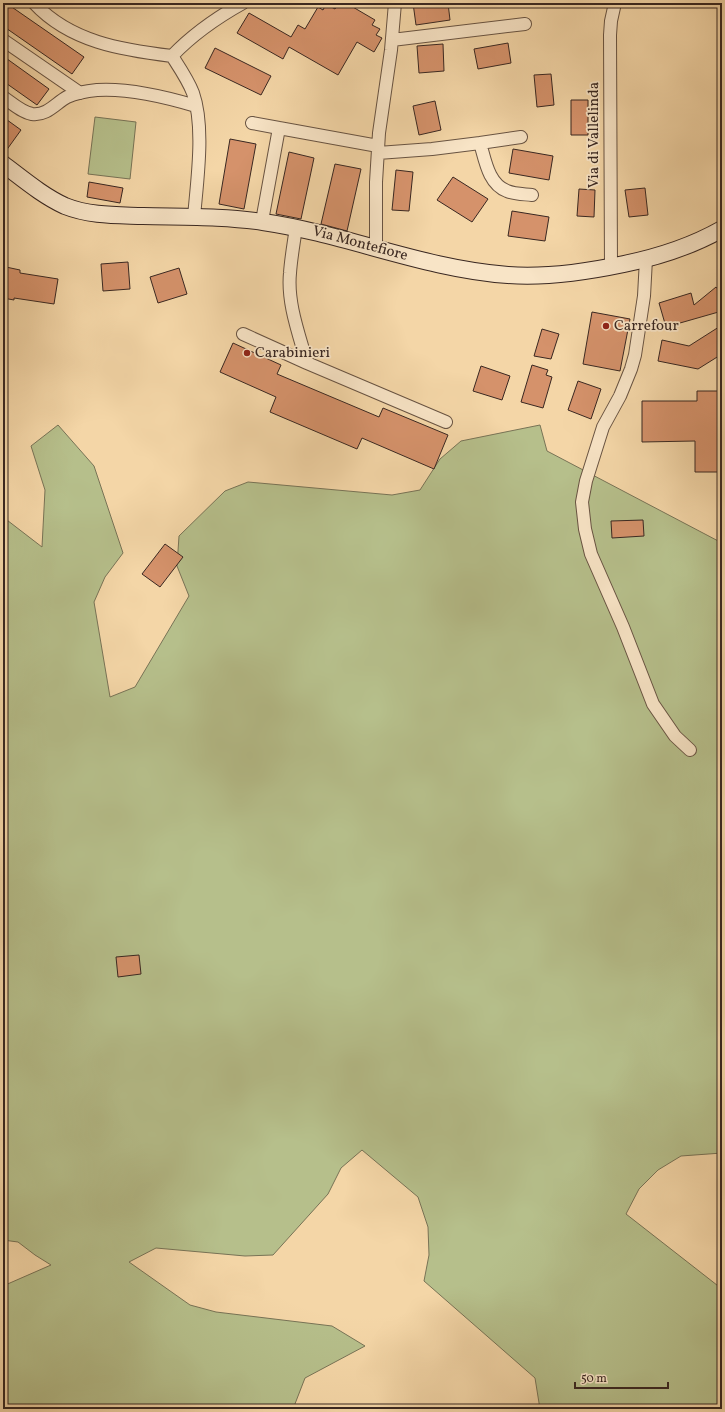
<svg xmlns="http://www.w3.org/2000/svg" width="725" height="1412" font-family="Vollkorn,serif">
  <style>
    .green { fill: #b6bf8b; stroke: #787356 }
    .building { fill: #d5926b; stroke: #392721 }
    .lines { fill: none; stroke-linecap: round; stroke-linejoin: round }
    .street-casing { stroke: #685342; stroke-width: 14 }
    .secondary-casing { stroke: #392721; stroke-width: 18 }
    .street { stroke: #f8e4c6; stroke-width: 12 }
    .secondary { stroke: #f8e4c6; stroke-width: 16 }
    .poi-dot { fill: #8f2418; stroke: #f8e4c6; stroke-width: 1.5 }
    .labels { text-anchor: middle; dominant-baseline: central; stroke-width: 3.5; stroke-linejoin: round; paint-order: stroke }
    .street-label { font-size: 15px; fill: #392721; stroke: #f8e4c6 }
    .poi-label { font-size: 15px; fill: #392721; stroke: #f8e4c6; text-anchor: start }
  </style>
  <rect width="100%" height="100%" fill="#f4d6a7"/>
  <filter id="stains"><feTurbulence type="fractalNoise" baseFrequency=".005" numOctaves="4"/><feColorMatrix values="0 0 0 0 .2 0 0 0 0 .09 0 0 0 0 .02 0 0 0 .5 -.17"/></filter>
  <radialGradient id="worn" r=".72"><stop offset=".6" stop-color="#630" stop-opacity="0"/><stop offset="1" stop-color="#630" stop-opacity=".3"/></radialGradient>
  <path class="green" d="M 95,117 L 136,122 L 130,179 L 88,174 Z
    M 58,425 L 94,466 L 123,553 L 105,577 L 94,602 L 110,697 L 135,687 L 189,596 L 177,566 L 179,536 L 225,491 L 248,482 L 392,495 L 420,490 L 440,459 L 461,441 L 540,425 L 547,451 L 722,543 L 722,1153 L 681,1156 L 658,1170 L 639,1189 L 626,1214 L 722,1289 L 722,1409 L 540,1409 L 535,1378 L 424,1281 L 429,1255 L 428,1227 L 418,1197 L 362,1150 L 341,1168 L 328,1194 L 273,1255 L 245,1256 L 156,1248 L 129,1262 L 190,1305 L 216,1312 L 332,1326 L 365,1346 L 305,1378 L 293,1409 L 3,1409 L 3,1286 L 51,1265 L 35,1255 L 18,1242 L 3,1240 L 3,517 L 42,547 L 45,490 L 31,446 Z"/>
  <path class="building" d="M 3,3 L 6,3 L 84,57 L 72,74 L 3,26 Z
    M 339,3 L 346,3 L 375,20 L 372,25 L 380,29 L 376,35 L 382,38 L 374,52 L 357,42 L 338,75 L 289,47 L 283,59 L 237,33 L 249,13 L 291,37 L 298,25 L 305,29 L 318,7 L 323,10 L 326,4 L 335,9 Z
    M 413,3 L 448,3 L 450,20 L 416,25 Z
    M 508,43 L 511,63 L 478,69 L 474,49 Z
    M 443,44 L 444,71 L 419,73 L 417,46 Z
    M 215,48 L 271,76 L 261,95 L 205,68 Z
    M 3,56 L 49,89 L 37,105 L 3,81 Z
    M 551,74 L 554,105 L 537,107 L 534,75 Z
    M 571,100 L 588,100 L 588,135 L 571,135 Z
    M 435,101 L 441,130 L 419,135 L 413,106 Z
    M 3,117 L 21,130 L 3,155 Z
    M 230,139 L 256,144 L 244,209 L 219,204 Z
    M 513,149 L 553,156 L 549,180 L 509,173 Z
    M 289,152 L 314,158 L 301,219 L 276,214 Z
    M 335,164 L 361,169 L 347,231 L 321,224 Z
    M 396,170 L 413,172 L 409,211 L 392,210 Z
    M 453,177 L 488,199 L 472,222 L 437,200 Z
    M 89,182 L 123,188 L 120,203 L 87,197 Z
    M 645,188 L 648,215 L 629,217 L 625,190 Z
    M 579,189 L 595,190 L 594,217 L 577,216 Z
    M 512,211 L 549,217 L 545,241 L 508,236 Z
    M 128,262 L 130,289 L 103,291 L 101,264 Z
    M 6,267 L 20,270 L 20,273 L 58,279 L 54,304 L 14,298 L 14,300 L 3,298 L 3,280 Z
    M 179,268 L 187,294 L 158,303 L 150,277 Z
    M 716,287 L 722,294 L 722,311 L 666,327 L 659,303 L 691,293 L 694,305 Z
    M 592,312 L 630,319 L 620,371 L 583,364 Z
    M 722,325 L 722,354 L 698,369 L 658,361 L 662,340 L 689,346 Z
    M 542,329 L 559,334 L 551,359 L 534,356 Z
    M 233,343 L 281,365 L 277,374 L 379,417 L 383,408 L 448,435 L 434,469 L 362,438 L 357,449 L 270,412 L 276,397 L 220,372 Z
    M 532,365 L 548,370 L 546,375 L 552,377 L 543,408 L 521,402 Z
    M 481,366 L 510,376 L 502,400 L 473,391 Z
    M 578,381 L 601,389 L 591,419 L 568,410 Z
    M 697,391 L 722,391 L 722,472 L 695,472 L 695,441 L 642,442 L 642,401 L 697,401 Z
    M 643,520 L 644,536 L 612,538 L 611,521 Z
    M 165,544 L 183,557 L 160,587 L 142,574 Z
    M 139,955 L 141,974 L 118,977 L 116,957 Z"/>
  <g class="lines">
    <defs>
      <path id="street" d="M 34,3 C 70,42 122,50 172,56 C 179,67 188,80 193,93 C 205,127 197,181 194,217
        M 3,40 L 80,93
        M 392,40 L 525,24
        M 172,56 C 194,33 216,18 243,3
        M 3,97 C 12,103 21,112 32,114 C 47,116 56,103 67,97 C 76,93 87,91 97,90 C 128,88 166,97 196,106
        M 252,123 L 279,128
        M 480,143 L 521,137
        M 378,153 L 432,149 L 480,143 C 485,159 488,184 507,191 C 514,194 523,194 532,195
        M 262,221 L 279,128 L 378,146
        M 296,227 C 294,242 291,258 290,273 C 287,303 299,334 307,363
        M 376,249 L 376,182 L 379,133 L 391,50 L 395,3
        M 646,259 L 644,296 L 635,355 L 631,369 L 620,396 L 603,427 L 586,481 L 582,502 L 585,529 L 591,554 L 623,627 L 653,704 L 675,736 L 690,750
        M 611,267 L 610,35 L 611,21 L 615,3
        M 243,334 L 307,363 L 446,422"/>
      <path id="secondary" d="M 3,164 C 23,179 43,196 65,206 C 90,216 117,215 143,216 C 183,217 224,216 263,222 C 346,234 424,269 508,275 C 547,278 586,272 624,264 C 658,257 692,246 722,229"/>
    </defs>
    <use href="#street" class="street-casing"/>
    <use href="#secondary" class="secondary-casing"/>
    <use href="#street" class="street"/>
    <use href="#secondary" class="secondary"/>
  </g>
  <g class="poi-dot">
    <circle cx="606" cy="326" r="4"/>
    <circle cx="247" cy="353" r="4"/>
  </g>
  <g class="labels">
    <g class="street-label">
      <text transform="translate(594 135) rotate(-90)">Via di Vallelinda</text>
      <text transform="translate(360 244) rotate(15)">Via Montefiore</text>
    </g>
    <g class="poi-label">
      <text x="614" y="326">Carrefour</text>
      <text x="255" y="353">Carabinieri</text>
    </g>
  </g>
  <rect width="725" height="1412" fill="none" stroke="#f4d6a7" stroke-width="16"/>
  <rect x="4" y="4" width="717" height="1404" fill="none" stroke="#392721" stroke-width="2"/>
  <rect x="8" y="8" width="709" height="1396" fill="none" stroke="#392721"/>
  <path d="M575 1382v6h93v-6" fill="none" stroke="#392721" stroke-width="2"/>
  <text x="581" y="1382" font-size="12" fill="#392721" stroke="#f8e4c6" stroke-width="3" paint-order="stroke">50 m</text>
  <rect width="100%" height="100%" filter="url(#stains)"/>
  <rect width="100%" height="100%" fill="url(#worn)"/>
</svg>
